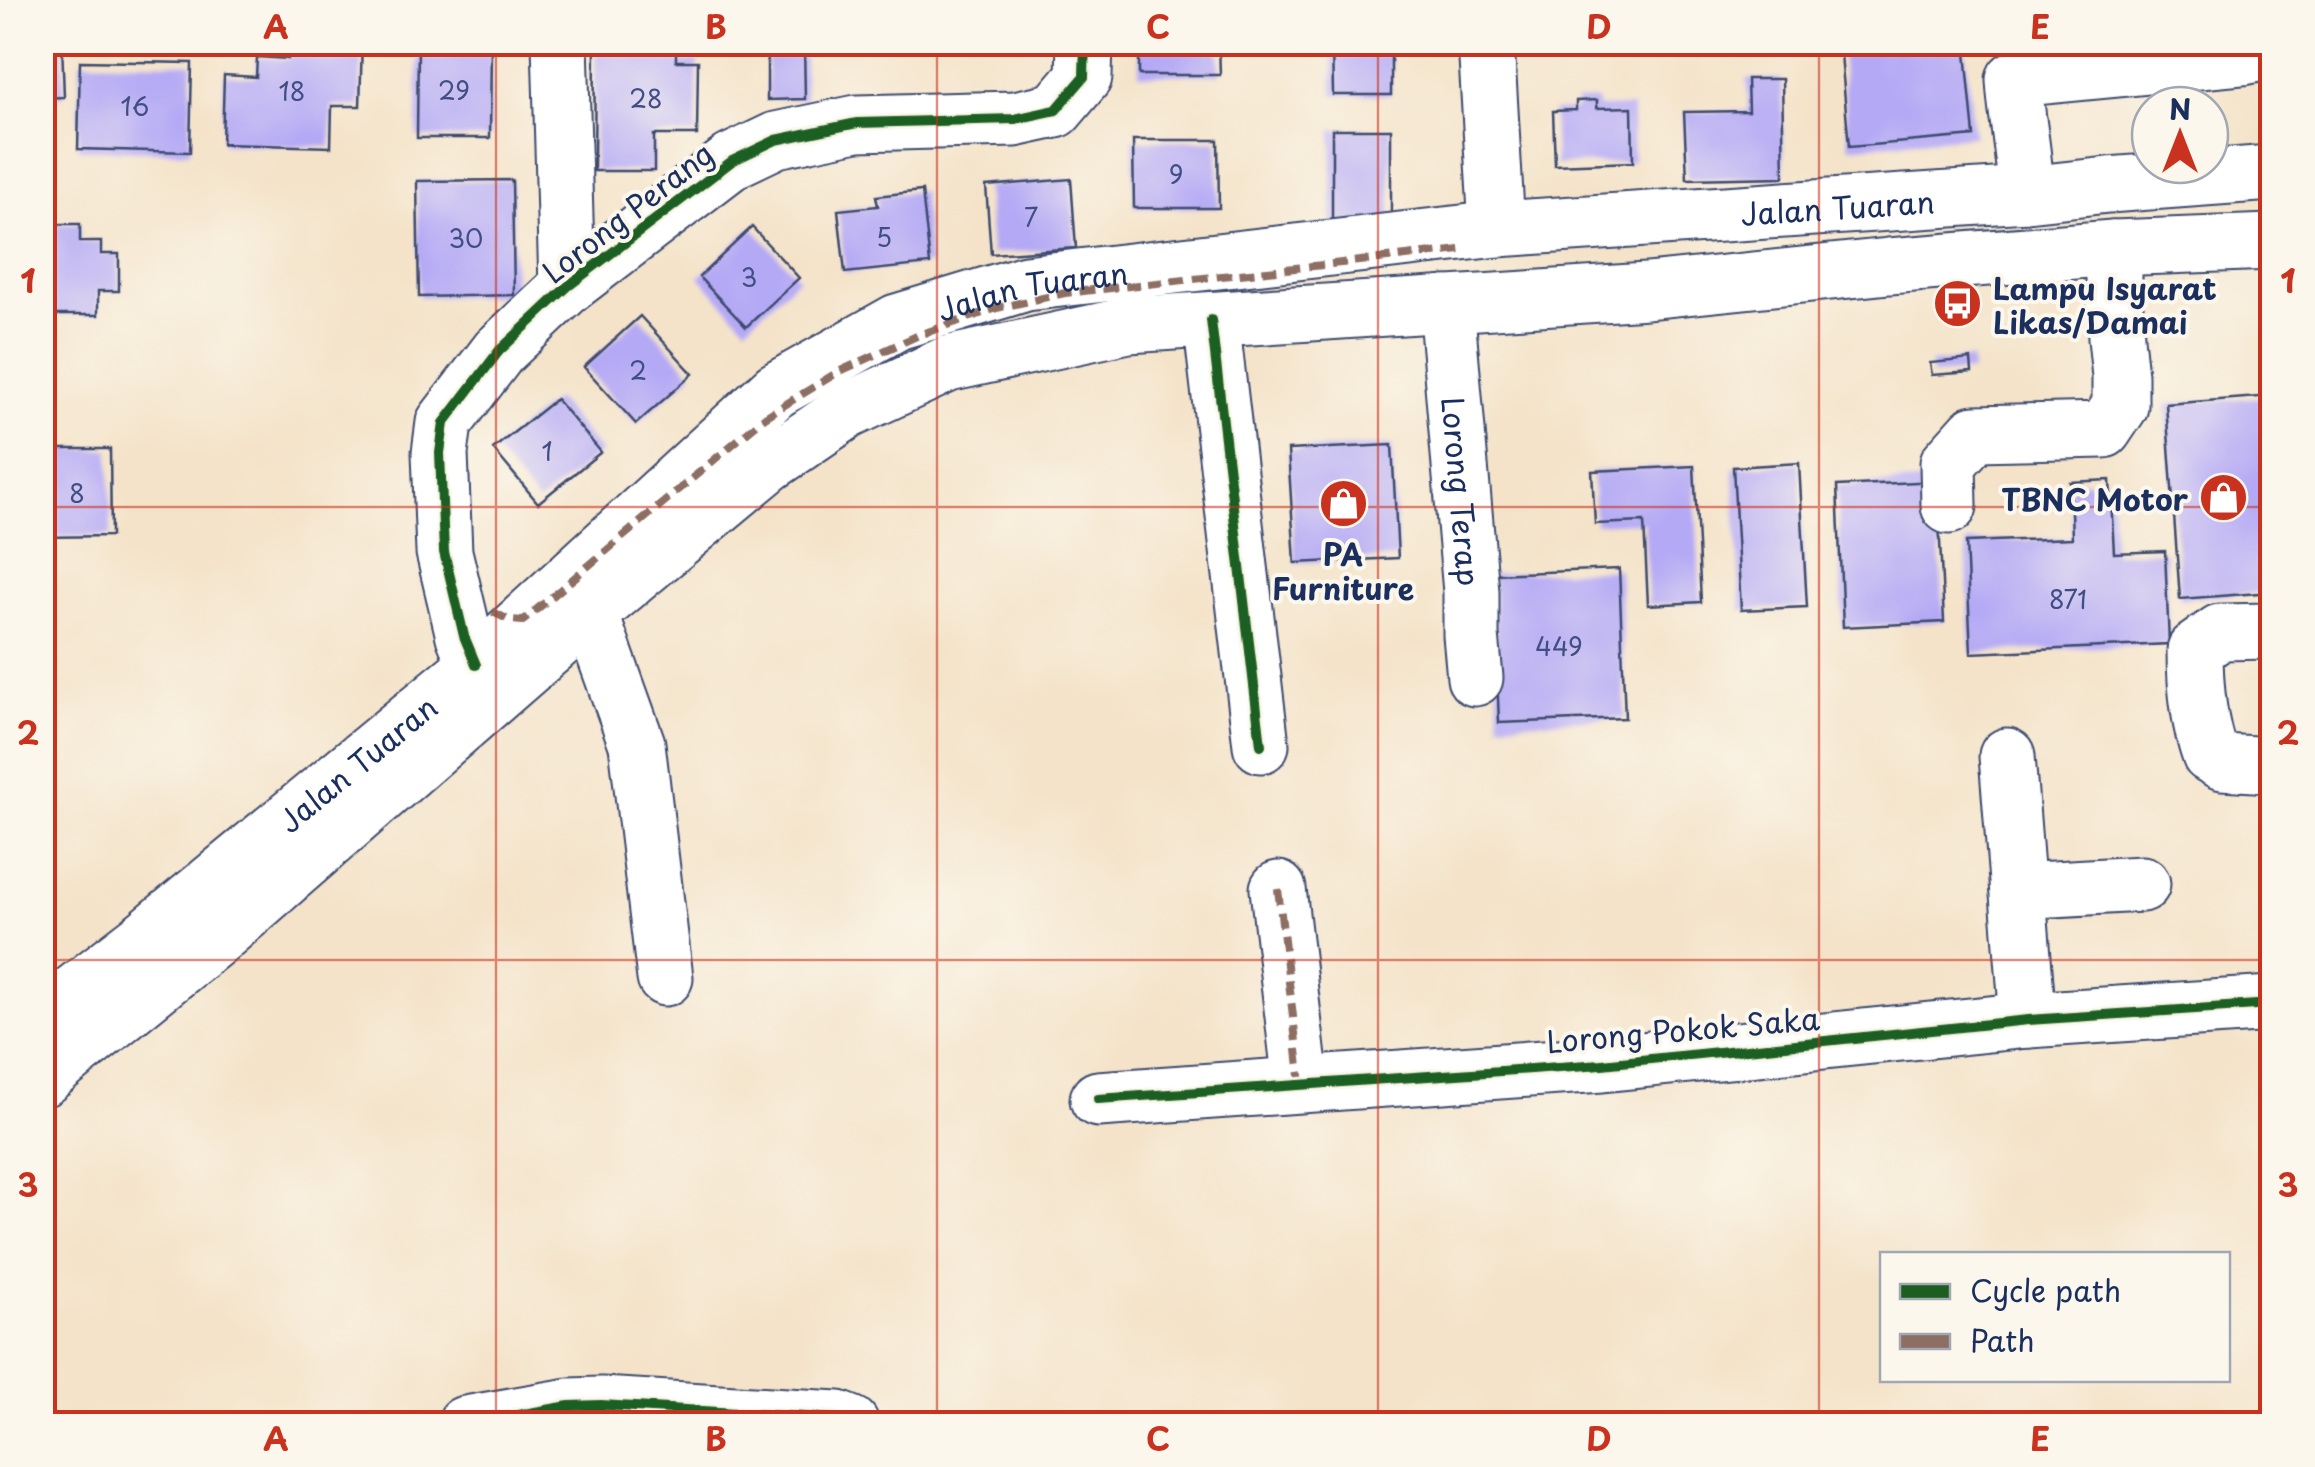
<svg xmlns="http://www.w3.org/2000/svg" width="2315" height="1467" font-family="'Playpen Sans',sans-serif">
  <style>
    .building { fill: #b4a9f5 }
    .lines { fill: none; stroke-linecap: round; stroke-linejoin: round }
    .minor-casing { stroke: #3c4a6e; stroke-width: 59 }
    .major-casing { stroke: #3c4a6e; stroke-width: 59 }
    .minor { stroke: #fff; stroke-width: 55 }
    .major { stroke: #fff; stroke-width: 55 }
    .quiet { stroke: #8d6e63; stroke-width: 8; stroke-dasharray: 15 8; stroke-linecap: butt }
    .cycleway-casing { stroke: #fbf7ec; stroke-width: 16 }
    .cycleway { stroke: #1b5e20; stroke-width: 10 }
    .grid { fill: none; stroke: #c8321e; stroke-width: 2.5; stroke-opacity: 0.55 }
    .labels { text-anchor: middle; dominant-baseline: central; stroke-width: 8; stroke-linejoin: round; paint-order: stroke }
    .number-label { font-size: 25px; fill: #414e84 }
    .street-label { font-size: 30px; fill: #1b2f5e; stroke: #fbf7ec }
    .poi-label { font-size: 30px; font-weight: bold; fill: #1b2f5e; stroke: #fbf7ec; text-anchor: start }
    .neatline { fill: none; stroke: #c8321e; stroke-width: 4 }
    .grid-label { font-size: 32px; text-anchor: middle; font-weight: bold; fill: #c8321e }
  </style>
  <rect width="100%" height="100%" fill="#fbf7ec"/>
  <filter id="ink" filterUnits="userSpaceOnUse"><feTurbulence type="fractalNoise" baseFrequency=".01" numOctaves="2"/><feDisplacementMap in="SourceGraphic" scale="20" xChannelSelector="R" yChannelSelector="G"/><feConvolveMatrix kernelMatrix="1 2 1 2 8 2 1 2 1" color-interpolation-filters="sRGB"/></filter>
  <filter id="wash" filterUnits="userSpaceOnUse"><feTurbulence type="fractalNoise" baseFrequency=".0048" numOctaves="4" result="noise"/><feDisplacementMap in="SourceGraphic" scale="40" xChannelSelector="R" yChannelSelector="G"/><feGaussianBlur stdDeviation="2.25" result="paint"/><feColorMatrix in="noise" values="0 0 0 0 0 0 0 0 0 0 0 0 0 0 0 0 0 1.4 0 .05"/><feComposite in="paint" operator="in"/></filter>
  <g filter="url(#wash)">
    <rect width="100%" height="100%" fill="#f4e3c9"/>
    <g id="blocks">
      <path class="building" d="M 42,42 L 62,42 L 64,97 L 42,98 Z
        M 317,42 L 362,42 L 360,106 L 332,106 L 331,147 L 222,144 L 224,75 L 256,77 L 257,57 L 288,59 L 289,48 L 317,48 Z
        M 418,42 L 491,42 L 490,138 L 417,138 Z
        M 595,42 L 676,42 L 676,61 L 698,61 L 697,135 L 654,135 L 654,171 L 594,171 Z
        M 709,42 L 804,42 L 805,99 L 767,100 L 767,48 L 709,48 Z
        M 1139,42 L 1219,42 L 1220,75 L 1139,75 Z
        M 1332,42 L 1391,42 L 1391,95 L 1333,95 Z
        M 1840,42 L 1965,42 L 1974,136 L 1849,147 Z
        M 80,61 L 192,63 L 190,152 L 78,149 Z
        M 1747,79 L 1782,79 L 1784,177 L 1687,179 L 1684,112 L 1748,111 Z
        M 1597,100 L 1597,108 L 1632,107 L 1633,162 L 1555,165 L 1553,111 L 1576,110 L 1576,101 Z
        M 1332,129 L 1391,129 L 1391,227 L 1332,227 Z
        M 1133,140 L 1218,140 L 1219,208 L 1134,208 Z
        M 1071,179 L 1076,248 L 991,254 L 986,186 Z
        M 512,180 L 514,295 L 419,297 L 417,181 Z
        M 922,191 L 930,264 L 845,273 L 838,210 L 878,206 L 876,196 Z
        M 42,224 L 80,224 L 80,242 L 101,242 L 101,254 L 119,254 L 119,291 L 98,291 L 98,315 L 42,315 Z
        M 752,227 L 799,278 L 746,327 L 699,277 Z
        M 640,316 L 693,374 L 636,424 L 584,367 Z
        M 1971,359 L 1972,372 L 1932,375 L 1930,363 Z
        M 2272,396 L 2272,592 L 2180,599 L 2166,404 Z
        M 556,399 L 601,452 L 538,503 L 493,449 Z
        M 1392,445 L 1398,558 L 1295,563 L 1288,450 Z
        M 42,449 L 110,449 L 111,536 L 42,537 Z
        M 1799,463 L 1807,607 L 1741,610 L 1733,467 Z
        M 1694,466 L 1701,602 L 1648,605 L 1644,522 L 1595,524 L 1592,471 Z
        M 2110,480 L 2114,553 L 2165,551 L 2169,644 L 1971,653 L 1966,542 L 2072,538 L 2070,482 Z
        M 1937,481 L 1944,622 L 1843,627 L 1837,486 Z
        M 1619,569 L 1625,718 L 1499,723 L 1493,574 Z"/>
    </g>
  </g>
  <g filter="url(#ink)">
    <use href="#blocks" fill-opacity="0" stroke="#3c4a6e" stroke-width="2.5"/>
    <g class="lines">
      <defs>
        <g id="minor">
          <path d="M 560,42 L 567,287"/>
          <path d="M 1486,42 L 1497,229"/>
          <path d="M 2026,194 C 2025,156 2016,118 2014,79 L 2243,57 L 2272,51"/>
          <path id="s1" d="M 1446,304 L 1471,592 L 1471,635 L 1475,678"/>
          <path d="M 1211,320 L 1261,745"/>
          <path d="M 1949,506 L 1948,463 L 1975,433 L 2104,430 L 2120,406 L 2120,376 L 2116,338 L 2113,248"/>
          <path d="M 590,613 L 637,744 L 665,978"/>
          <path d="M 2272,631 L 2220,632 L 2195,650 C 2195,686 2198,721 2210,755 L 2222,762 L 2272,765"/>
          <path d="M 476,665 L 464,636 L 444,552 L 440,453 L 444,423 L 499,351 L 567,287 L 732,161 L 776,140 L 857,123 L 1015,119 L 1056,110 L 1084,77 L 1085,42"/>
          <path d="M 2007,756 L 2028,1020"/>
          <path d="M 1278,889 L 1301,1084"/>
          <path d="M 2018,891 L 2142,884"/>
          <path d="M 1098,1099 L 1602,1064 L 2028,1020 L 2272,1004"/>
          <path d="M 465,1424 L 569,1406 L 601,1405 L 838,1419 L 851,1424"/>
        </g>
        <g id="major">
          <path id="s2" d="M 42,1017 L 142,940 L 476,665 L 776,390 L 897,322 L 1026,283 L 1497,229 L 2026,194 L 2108,185 L 2272,173"/>
          <path d="M 42,1079 L 225,931 L 590,613 L 769,464 L 847,411 L 948,364 L 1128,325 L 1647,291 L 1889,266 L 2113,248 L 2272,242"/>
        </g>
      </defs>
      <use href="#minor" class="minor-casing"/>
      <use href="#major" class="major-casing"/>
      <use href="#minor" class="minor"/>
      <use href="#major" class="major"/>
      <path class="quiet" d="M 493,612 L 509,620 L 523,621 L 765,417 L 838,372 L 919,335 L 997,308 L 1065,293 L 1461,250
        M 1278,889 L 1301,1084"/>
      <defs>
        <path id="cycleway" d="M 1211,320 L 1261,745
          M 476,665 L 464,636 L 444,552 L 440,453 L 444,423 L 499,351 L 567,287 L 732,161 L 776,140 L 857,123 L 1015,119 L 1056,110 L 1084,77 L 1085,42
          M 1098,1099 L 1602,1064 L 2028,1020 L 2272,1004
          M 465,1424 L 569,1406 L 601,1405 L 838,1419 L 851,1424"/>
      </defs>
      <use href="#cycleway" class="cycleway-casing"/>
      <use href="#cycleway" class="cycleway"/>
    </g>
  </g>
  <path class="grid" d="M 496,42 L 496,1424M 937,42 L 937,1424M 1378,42 L 1378,1424M 1819,42 L 1819,1424M 42,507 L 2272,507M 42,960 L 2272,960"/>
  <defs>
    <symbol id="bus-disc" viewBox="-11 -11 22 22"><circle r="9.5" fill="#c8321e" stroke="#fbf7ec"/><path d="M-5-6H5V4H4V6H2V4H-2V6H-4V4H-5ZM-3.5-4V0h7V-4ZM-3.5 1.2v1.5H-2V1.2ZM2 1.2v1.5H3.5V1.2Z" fill="#fff"/></symbol>
    <symbol id="shop-disc" viewBox="-11 -11 22 22"><circle r="9.5" fill="#c8321e" stroke="#fbf7ec"/><path d="M-5-2.5h2.3a2.7 3.5 0 0 1 5.4 0H5L5.5 6h-11ZM-1.5-2.5h3a1.5 2.3 0 0 0-3 0Z" fill="#fff"/></symbol>
  </defs>
  <g fill-rule="evenodd">
    <use href="#bus-disc" x="1930" y="276" width="55" height="55"/>
    <use href="#shop-disc" x="2196" y="470" width="55" height="55"/>
    <use href="#shop-disc" x="1316" y="476" width="55" height="55"/>
  </g>
  <g class="labels">
    <g class="number-label">
      <text x="454" y="90">29</text>
      <text x="292" y="91">18</text>
      <text x="646" y="98">28</text>
      <text x="135" y="106">16</text>
      <text x="1176" y="174">9</text>
      <text x="1031" y="217">7</text>
      <text x="884" y="237">5</text>
      <text x="466" y="238">30</text>
      <text x="749" y="277">3</text>
      <text x="638" y="370">2</text>
      <text x="547" y="451">1</text>
      <text x="77" y="493">8</text>
      <text x="2068" y="599">871</text>
      <text x="1559" y="646">449</text>
    </g>
    <g class="street-label">
      <text stroke="none"><textPath href="#s2" startOffset="2055">Jalan Tuaran</textPath></text>
      <text transform="translate(627 212) rotate(-38)">Lorong Perang</text>
      <text stroke="none"><textPath href="#s2" startOffset="1245">Jalan Tuaran</textPath></text>
      <text stroke="none"><textPath href="#s1" startOffset="188">Lorong Terap</textPath></text>
      <text stroke="none"><textPath href="#s2" startOffset="405">Jalan Tuaran</textPath></text>
      <text transform="translate(1683 1029) rotate(-5)">Lorong Pokok Saka</text>
    </g>
    <g class="poi-label">
      <text x="1993" y="287">Lampu Isyarat<tspan x="1993" dy="34">Likas/Damai</tspan></text>
      <text x="2188" y="498" text-anchor="end">TBNC Motor</text>
      <text x="1343" y="553" text-anchor="middle">PA<tspan x="1343" dy="34">Furniture</tspan></text>
    </g>
  </g>
  <rect width="2315" height="1467" fill="none" stroke="#fbf7ec" stroke-width="110"/>
  <rect x="1880" y="1252" width="350" height="130" fill="#fbf7ec" stroke="#a1a7b3" stroke-width="2.5"/>
  <rect x="1900" y="1284" width="50" height="15" fill="#1b5e20" stroke="#a1a7b3" stroke-width="2.5"/>
  <text x="1970" y="1302" font-size="30" fill="#1b2f5e">Cycle path</text>
  <rect x="1900" y="1334" width="50" height="15" fill="#8d6e63" stroke="#a1a7b3" stroke-width="2.5"/>
  <text x="1970" y="1352" font-size="30" fill="#1b2f5e">Path</text>
  <g transform="translate(2180 135)"><circle r="48" fill="#fbf7ec" stroke="#a1a7b3" stroke-width="2.5"/>
  <path d="M0-8L18 38L0 25L-18 38Z" fill="#c8321e"/>
  <text y="-15" font-size="28" font-weight="bold" text-anchor="middle" fill="#1b2f5e">N</text>
  </g>
  <rect x="55" y="55" width="2205" height="1357" class="neatline"/>
  <g class="grid-label">
    <text x="276" y="39">A</text>
    <text x="716" y="39">B</text>
    <text x="1158" y="39">C</text>
    <text x="1599" y="39">D</text>
    <text x="2040" y="39">E</text>
    <text x="28" y="293">1</text>
    <text x="2288" y="293">1</text>
    <text x="28" y="745">2</text>
    <text x="2288" y="745">2</text>
    <text x="28" y="1197">3</text>
    <text x="2288" y="1197">3</text>
    <text x="276" y="1451">A</text>
    <text x="716" y="1451">B</text>
    <text x="1158" y="1451">C</text>
    <text x="1599" y="1451">D</text>
    <text x="2040" y="1451">E</text>
  </g>
</svg>
